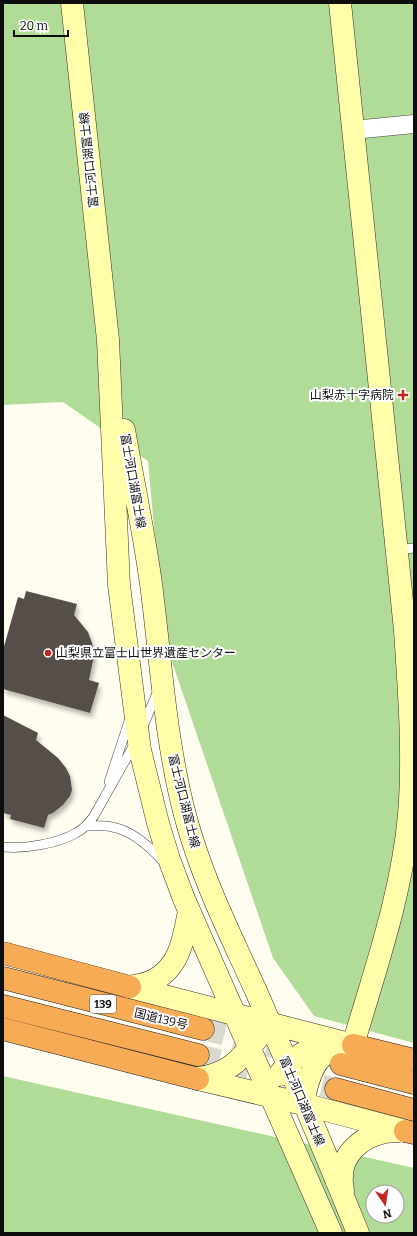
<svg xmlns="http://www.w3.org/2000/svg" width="417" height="1236" font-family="Bitter,'Noto Sans JP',serif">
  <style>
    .forest { fill: #b1dc97; fill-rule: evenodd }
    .building { fill: #57504a; filter: url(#shadow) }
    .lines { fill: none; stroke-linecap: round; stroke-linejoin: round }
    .highway-tunnel { stroke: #dbd9cd; stroke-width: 22; stroke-dasharray: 22 11; stroke-linecap: butt }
    .lane-casing { stroke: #414141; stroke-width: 10 }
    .street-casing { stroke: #414141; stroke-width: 19 }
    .secondary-casing { stroke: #303030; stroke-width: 23 }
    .highway-casing { stroke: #1f1f1f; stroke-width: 23 }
    .lane { stroke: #fff; stroke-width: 9 }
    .street { stroke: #fff; stroke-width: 18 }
    .secondary { stroke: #fffcaa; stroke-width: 22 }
    .highway { stroke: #f8ab55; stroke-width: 22 }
    .poi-dot { fill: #c22722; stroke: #fff; stroke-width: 1.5 }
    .labels { text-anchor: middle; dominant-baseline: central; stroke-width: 4; stroke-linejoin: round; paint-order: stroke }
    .shield { fill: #fff; stroke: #565656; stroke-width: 1 }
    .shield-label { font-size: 11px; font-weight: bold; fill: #0e0e0e }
    .street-label { font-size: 12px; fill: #0e0e0e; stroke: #fff }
    .poi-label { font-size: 12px; fill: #0e0e0e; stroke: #fff; text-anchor: end }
  </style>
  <defs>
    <filter id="shadow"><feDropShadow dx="2.5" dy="4.5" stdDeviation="2" flood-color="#0004"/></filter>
  </defs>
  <rect width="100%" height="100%" fill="#fffdef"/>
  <path class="forest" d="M 3,3 L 414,3 L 414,1043 L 314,1016 L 273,958 L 164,638 L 148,461 L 63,402 L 3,405 Z
    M 3,1076 L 414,1168 L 414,1233 L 3,1233 ZM 373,1192 L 397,1192 L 397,1216 L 373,1216 Z"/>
  <path class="building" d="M 26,591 L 77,604 L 74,615 L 88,632 L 92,643 L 94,656 L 89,680 L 99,683 L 90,713 L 3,689 L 3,650 L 18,597 L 24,599 Z
    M 3,715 L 38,733 L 36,740 L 58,758 L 66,768 L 70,776 L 72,790 L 70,796 L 63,805 L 53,813 L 48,815 L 44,828 L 10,819 L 11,815 L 3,813 Z"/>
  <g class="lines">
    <path class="highway-tunnel" d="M 203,1029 L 297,1053
      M 198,1055 L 249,1068
      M 290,1078 L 336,1089"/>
    <defs>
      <path id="lane" d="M 397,550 L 414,548
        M 142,729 L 157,693
        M 109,782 L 130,718
        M 86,826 C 94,826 103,825 112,827 C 131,830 150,847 163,861
        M 3,847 C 24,849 57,844 76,833 C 84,829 89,823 94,816 L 135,743"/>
      <path id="street" d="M 353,130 L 414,124"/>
      <path id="secondary" d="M 72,3 L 108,340 L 119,585 L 136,719 L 140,750 L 158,823 L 169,859 L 184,899 L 331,1233
        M 340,3 L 405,630 C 409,692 414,753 409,815 C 402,894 375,970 353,1045
        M 124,430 C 133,481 144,533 151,584 C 161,661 165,739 185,815 C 201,876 230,934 256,991 C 291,1071 325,1152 358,1233
        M 130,987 L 353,1045
        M 130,987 C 138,985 147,984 154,980 C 180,967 184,937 189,911
        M 279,1075 C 294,1054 312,1046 338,1044
        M 199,1078 C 228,1074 239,1061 257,1039
        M 198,1079 L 303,1104 L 405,1131
        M 303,1104 C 306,1087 311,1062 327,1053 C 332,1050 337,1049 342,1047
        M 343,1192 C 343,1187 341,1182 342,1176 C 342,1155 360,1138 381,1133 C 386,1131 393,1132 399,1131"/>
      <path id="highway" d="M 3,953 L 130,987
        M 3,978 L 203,1029
        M 3,1006 L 198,1055
        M 3,1029 L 198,1079
        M 353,1045 L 414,1060
        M 341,1064 L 414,1083
        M 336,1089 L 414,1110
        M 405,1131 L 414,1133"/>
    </defs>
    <use href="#lane" class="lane-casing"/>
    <use href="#street" class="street-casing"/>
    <use href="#secondary" class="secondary-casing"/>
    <use href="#highway" class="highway-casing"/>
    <use href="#lane" class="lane"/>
    <use href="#street" class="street"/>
    <use href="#secondary" class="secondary"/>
    <use href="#highway" class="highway"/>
  </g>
  <g class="poi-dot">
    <path d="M401 389h4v4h4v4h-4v4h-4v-4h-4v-4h4z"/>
    <circle cx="48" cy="653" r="4"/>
  </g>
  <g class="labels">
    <rect class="shield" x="90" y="995" width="26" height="18" rx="3"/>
    <g class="shield-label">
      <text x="103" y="1004">139</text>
    </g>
    <g class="street-label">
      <text transform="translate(89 160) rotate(-96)">富士河口湖富士線</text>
      <text transform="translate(133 481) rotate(80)">富士河口湖富士線</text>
      <text transform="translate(184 801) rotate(76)">富士河口湖富士線</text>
      <text transform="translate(161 1019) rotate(14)">国道139号</text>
      <text transform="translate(302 1101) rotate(67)">富士河口湖富士線</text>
    </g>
    <g class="poi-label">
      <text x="394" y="395">山梨赤十字病院</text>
      <text x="56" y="653" text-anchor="start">山梨県立富士山世界遺産センター</text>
    </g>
  </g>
  <rect width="417" height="1236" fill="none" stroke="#0e0e0e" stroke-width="8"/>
  <g transform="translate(385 1204) rotate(167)"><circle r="19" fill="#ffffff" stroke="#9f9f9f"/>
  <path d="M0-3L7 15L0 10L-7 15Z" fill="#c22722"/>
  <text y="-6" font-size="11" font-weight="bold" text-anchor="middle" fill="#0e0e0e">N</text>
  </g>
  <path d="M14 30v6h54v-6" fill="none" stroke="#0e0e0e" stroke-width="2"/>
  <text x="20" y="30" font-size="12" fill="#0e0e0e" stroke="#ffffff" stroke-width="3" paint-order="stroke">20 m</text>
</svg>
